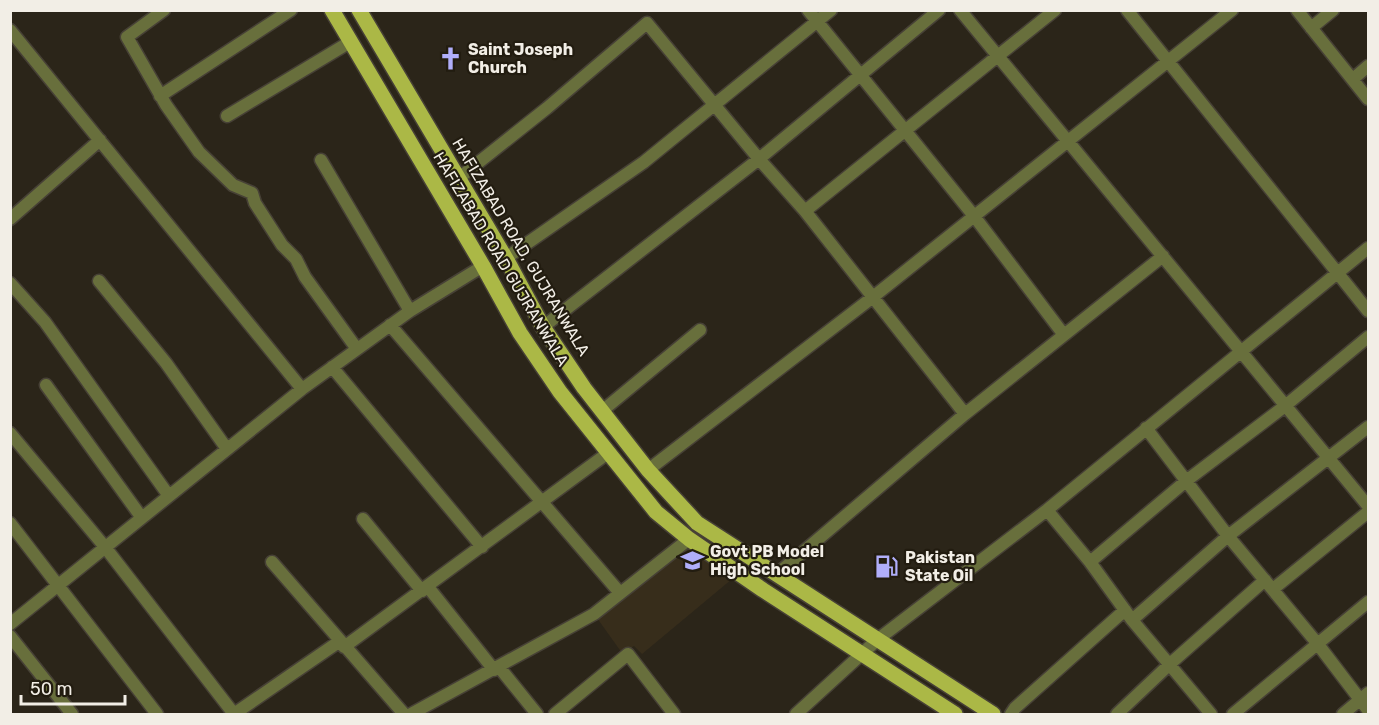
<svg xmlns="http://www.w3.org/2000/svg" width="1379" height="725" font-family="Rubik,sans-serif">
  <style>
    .built { fill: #372d1b }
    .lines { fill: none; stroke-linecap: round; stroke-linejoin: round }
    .street-casing { stroke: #474136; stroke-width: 15 }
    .primary-casing { stroke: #474136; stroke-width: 18 }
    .street { stroke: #686f3c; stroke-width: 12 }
    .primary { stroke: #abb846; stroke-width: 15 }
    .labels { text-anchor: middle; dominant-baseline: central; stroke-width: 4.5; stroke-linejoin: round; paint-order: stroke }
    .poi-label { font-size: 16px; font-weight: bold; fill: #f2eee6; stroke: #221c10; text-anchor: start }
    .street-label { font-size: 16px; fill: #f2eee6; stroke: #221c10 }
  </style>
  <rect width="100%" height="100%" fill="#2b2519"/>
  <path class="built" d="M 686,546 L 732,579 L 642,654 L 634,646 L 622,653 L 597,618 Z"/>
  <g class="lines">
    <defs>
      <path id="street" d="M 164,10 L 127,37 L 166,105 L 199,152 L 233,185 L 252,193 L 255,203 L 282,245 L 296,259 L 305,277 L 357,349
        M 808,10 L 974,216 L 1064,335
        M 960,10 L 1368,506
        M 1127,10 L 1368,311
        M 1297,10 L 1368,99
        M 1311,28 L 1333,10
        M 10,30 L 302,389
        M 1353,79 L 1368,66
        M 160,96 L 291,10
        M 227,116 L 350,42
        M 321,160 L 410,311
        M 459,178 L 547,108 L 647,23 L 759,159 L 805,211 L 965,414
        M 805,211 L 1055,10
        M 10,219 L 100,140
        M 506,258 L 644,162 L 831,10
        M 99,281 L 166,363 L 227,449
        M 10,283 L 45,322 L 169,496
        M 390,325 L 620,593
        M 543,327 L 759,159 L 939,10
        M 332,367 L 482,547
        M 46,385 L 142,518
        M 602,411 L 700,330
        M 1146,428 L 1228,536 L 1317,643 L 1368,710
        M 10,433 L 105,547 L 234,714
        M 648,470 L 873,297 L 1232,10
        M 1047,510 L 1090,562 L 1132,620 L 1211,714
        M 363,519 L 422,591
        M 10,523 L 157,714
        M 272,562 L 404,714
        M 1090,562 L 1186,481 L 1285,406 L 1368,337
        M 776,575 L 965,414 L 1163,256
        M 428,587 L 494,670
        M 1273,589 L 1368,512
        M 1132,620 L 1228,536 L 1368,427
        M 10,624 L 302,389 L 410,311 L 483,266
        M 10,636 L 72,714
        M 344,647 L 608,453
        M 499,667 L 537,714
        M 234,714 L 340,641
        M 411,714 L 594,614 L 689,539
        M 555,714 L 628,654 L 674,714
        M 796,714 L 877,640 L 1047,510 L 1368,248
        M 1011,714 L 1015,708 L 1125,610
        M 1117,714 L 1171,663 L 1265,580
        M 1233,714 L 1368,602
        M 1343,714 L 1368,693"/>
      <path id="primary" d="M 332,10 L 483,266 L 520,333 L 560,392 L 656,512 L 689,539 L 763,590 L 955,714
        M 359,10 L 508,262 L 543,327 L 584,388 L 648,470 L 697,523 L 993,714"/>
    </defs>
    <use href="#street" class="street-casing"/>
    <use href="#primary" class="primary-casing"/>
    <use href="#street" class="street"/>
    <use href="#primary" class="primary"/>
  </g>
  <defs>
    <symbol id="church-bare" viewBox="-9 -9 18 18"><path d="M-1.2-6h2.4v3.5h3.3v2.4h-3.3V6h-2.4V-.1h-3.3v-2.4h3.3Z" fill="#b0aefa" stroke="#221c10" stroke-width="2.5" paint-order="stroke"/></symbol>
    <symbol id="school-bare" viewBox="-9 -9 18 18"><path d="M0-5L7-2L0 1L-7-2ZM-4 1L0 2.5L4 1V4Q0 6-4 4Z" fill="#b0aefa" stroke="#221c10" stroke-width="2.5" paint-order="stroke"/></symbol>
    <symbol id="fuel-bare" viewBox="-9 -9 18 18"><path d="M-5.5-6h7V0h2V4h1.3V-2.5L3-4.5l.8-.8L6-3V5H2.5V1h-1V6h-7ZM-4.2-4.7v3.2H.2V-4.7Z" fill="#b0aefa" stroke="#221c10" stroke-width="2.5" paint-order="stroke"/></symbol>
  </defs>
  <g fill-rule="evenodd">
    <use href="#church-bare" x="434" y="42" width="33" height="33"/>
    <use href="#school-bare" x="676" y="544" width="33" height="33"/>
    <use href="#fuel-bare" x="870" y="550" width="33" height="33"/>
  </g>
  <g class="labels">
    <g class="poi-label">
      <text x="468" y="49">Saint Joseph<tspan x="468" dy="18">Church</tspan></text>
      <text x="710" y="551">Govt PB Model<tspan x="710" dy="18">High School</tspan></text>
      <text x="905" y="557">Pakistan<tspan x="905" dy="18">State Oil</tspan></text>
    </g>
    <g class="street-label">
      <text transform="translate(521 247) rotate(59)">HAFIZABAD ROAD, GUJRANWALA</text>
      <text transform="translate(501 259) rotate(59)">HAFIZABAD ROAD GUJRANWALA</text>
    </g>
  </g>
  <rect width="1379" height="725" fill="none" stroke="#f2eee6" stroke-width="24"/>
  <path d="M21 695v9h104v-9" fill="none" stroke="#f2eee6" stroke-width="3"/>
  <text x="30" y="695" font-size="18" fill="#f2eee6" stroke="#221c10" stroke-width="4.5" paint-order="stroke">50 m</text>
</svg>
